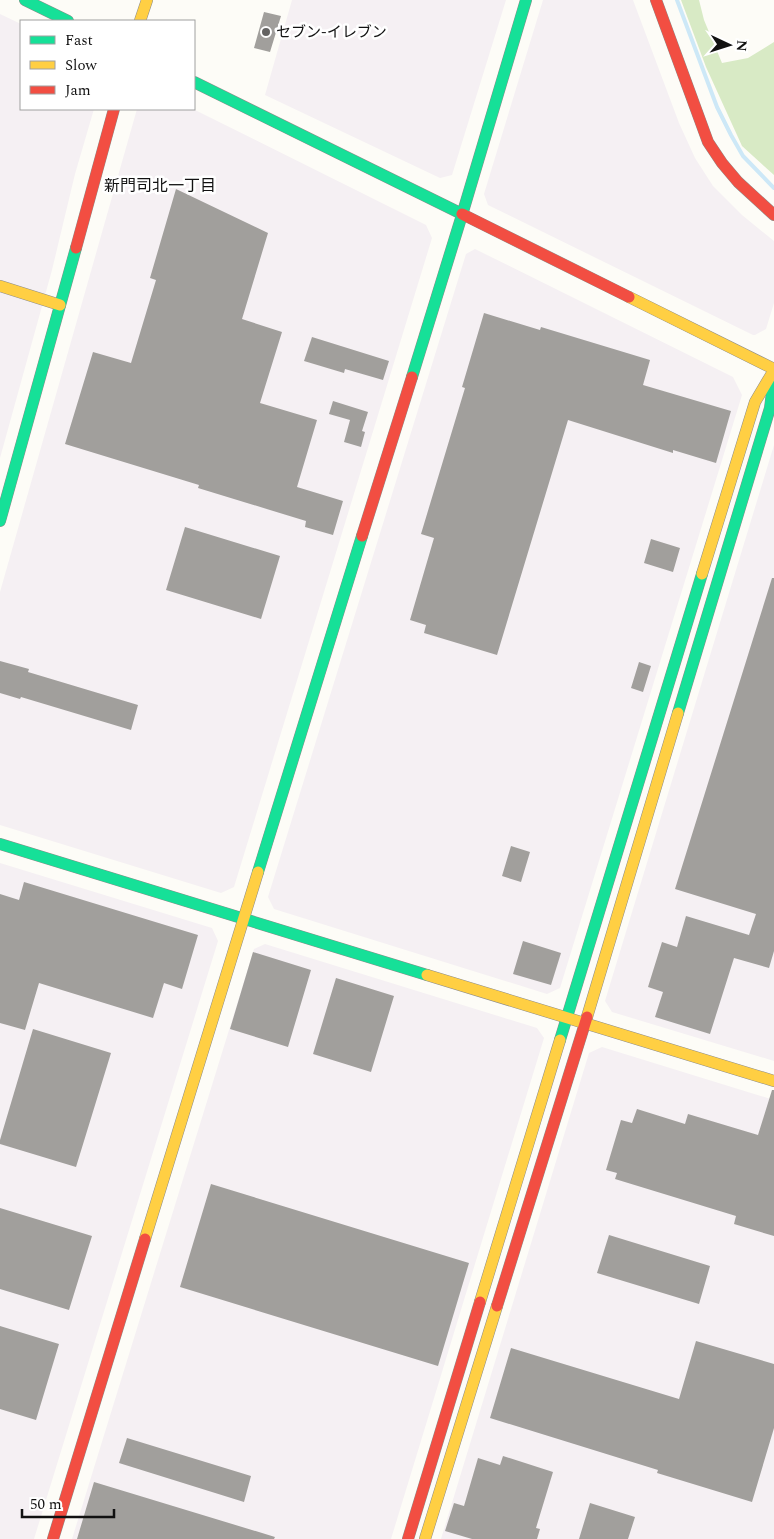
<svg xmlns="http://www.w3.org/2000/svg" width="774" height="1539" font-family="Spectral,'Noto Sans JP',serif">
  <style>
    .industrial { fill: #f5f0f3 }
    .forest { fill: #d8eac5 }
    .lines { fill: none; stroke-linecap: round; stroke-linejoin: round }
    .stream { stroke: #cde8f7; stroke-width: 4 }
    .building { fill: #a19f9c }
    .fast-casing { stroke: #8e8d8b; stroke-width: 12 }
    .slow-casing { stroke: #8e8d8b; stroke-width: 12 }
    .jam-casing { stroke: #8e8d8b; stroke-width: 12 }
    .fast { stroke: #16e098; stroke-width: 11 }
    .slow { stroke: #ffcf43; stroke-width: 11 }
    .jam { stroke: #f24e42; stroke-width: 11 }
    .poi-dot { fill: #646362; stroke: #fff; stroke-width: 2 }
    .labels { text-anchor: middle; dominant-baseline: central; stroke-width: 5; stroke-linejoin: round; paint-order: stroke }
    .poi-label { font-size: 15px; fill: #111; stroke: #fff; text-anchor: start }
    .neighbourhood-label { font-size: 16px; fill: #111; stroke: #fff }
  </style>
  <rect width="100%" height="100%" fill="#fdfcf7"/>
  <path class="industrial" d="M 292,0 L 506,0 L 452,175 L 440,178 L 265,95 Z
    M 543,0 L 633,0 L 679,123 L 695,158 L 713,186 L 742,215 L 774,241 L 774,303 L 766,329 L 755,335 L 753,335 L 488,205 L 484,194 Z
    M 0,14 L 21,24 L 21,109 L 94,109 L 75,174 L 52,270 L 0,458 Z
    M 137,109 L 193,109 L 426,225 L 432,238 L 234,887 L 221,893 L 0,825 L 0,592 Z
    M 475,249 L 733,377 L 742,395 L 560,988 L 547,994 L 274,909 L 268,897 L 466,254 Z
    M 774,445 L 774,1061 L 612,1012 L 605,1001 Z
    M 0,863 L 212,928 L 218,941 L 34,1539 L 0,1539 Z
    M 265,944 L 537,1028 L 544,1038 L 391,1539 L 72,1539 L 254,949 Z
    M 602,1047 L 774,1100 L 774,1539 L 441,1539 L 589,1053 Z"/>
  <path class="forest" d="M 681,0 L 699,0 L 704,20 L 722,63 L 748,58 L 774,42 L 774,175 L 742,146 L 706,67 Z"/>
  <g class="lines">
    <path class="stream" d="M 677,0 L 717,107 L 731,135 L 743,156 L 774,188"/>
  </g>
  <path class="building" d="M 264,12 L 281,16 L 270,52 L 254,48 Z
    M 176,189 L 268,233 L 242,319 L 282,332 L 260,403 L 317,420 L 297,487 L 343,501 L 333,535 L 305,527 L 306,521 L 198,488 L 199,485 L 65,444 L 93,352 L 131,363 L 156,280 L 150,278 Z
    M 484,313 L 540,330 L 541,327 L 650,360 L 643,385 L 731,411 L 716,463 L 673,450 L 673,453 L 568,420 L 497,655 L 424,633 L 426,625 L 410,620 L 434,538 L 421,534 L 465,388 L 462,387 Z
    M 312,337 L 389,361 L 383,380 L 345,369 L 344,373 L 304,361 Z
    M 333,401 L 368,412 L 362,431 L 365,432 L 361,447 L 344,442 L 350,420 L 329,414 Z
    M 185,527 L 280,556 L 261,619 L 166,590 Z
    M 651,539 L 680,548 L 673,572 L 644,563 Z
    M 772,578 L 774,578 L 774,951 L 769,968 L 734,958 L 710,1034 L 655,1017 L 663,992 L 648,987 L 662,942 L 677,947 L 686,916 L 749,935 L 756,914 L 675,889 Z
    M 0,661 L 29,669 L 28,672 L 138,705 L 131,730 L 21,697 L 20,699 L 0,693 Z
    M 639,662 L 651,666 L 643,692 L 631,688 Z
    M 511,846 L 530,852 L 521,882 L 502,876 Z
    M 24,882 L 198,935 L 182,989 L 164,983 L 153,1018 L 39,983 L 25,1030 L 0,1023 L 0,894 L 19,900 Z
    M 523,941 L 561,953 L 551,985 L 513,974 Z
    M 253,952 L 311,970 L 288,1047 L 230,1029 Z
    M 336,978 L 394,996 L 371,1072 L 313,1054 Z
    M 33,1029 L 111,1053 L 76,1167 L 0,1144 L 0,1140 Z
    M 772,1090 L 774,1090 L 774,1236 L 734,1224 L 736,1216 L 615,1179 L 617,1173 L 606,1170 L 621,1120 L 632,1123 L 637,1109 L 685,1124 L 688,1114 L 758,1135 Z
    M 211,1184 L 469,1263 L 438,1366 L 180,1287 Z
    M 0,1208 L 92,1236 L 69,1310 L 0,1289 Z
    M 609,1235 L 710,1266 L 699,1304 L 597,1273 Z
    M 0,1326 L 59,1344 L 36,1420 L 0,1409 Z
    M 696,1341 L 774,1364 L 774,1428 L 752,1502 L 657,1473 L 658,1470 L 490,1418 L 511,1348 L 679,1399 Z
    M 127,1438 L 251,1476 L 244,1502 L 119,1463 Z
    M 503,1456 L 553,1472 L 536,1528 L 540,1529 L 537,1539 L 472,1539 L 445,1531 L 454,1503 L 464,1506 L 478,1458 L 500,1465 Z
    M 94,1482 L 275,1537 L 274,1539 L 77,1539 Z
    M 590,1503 L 635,1517 L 628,1539 L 579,1539 Z"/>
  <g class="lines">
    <defs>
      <path id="fast" d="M 25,0 L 68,21
        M 194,82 L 462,214
        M 412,377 L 462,215 L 526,0
        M 0,521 L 76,248
        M 678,713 L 770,408 L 774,376
        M 0,844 L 427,975
        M 258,872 L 362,536
        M 560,1040 L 702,574"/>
      <path id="slow" d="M 140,21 L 147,0
        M 0,286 L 60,305
        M 629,297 L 774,369
        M 702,574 L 755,402 L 774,370
        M 427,975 L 774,1081
        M 587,1017 L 678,713
        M 145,1239 L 258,872
        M 480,1302 L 560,1040
        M 425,1539 L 497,1306"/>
      <path id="jam" d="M 656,0 L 708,142 L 722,163 L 738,182 L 774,215
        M 462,214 L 629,297
        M 76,248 L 114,109
        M 362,536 L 412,377
        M 497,1306 L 587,1017
        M 53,1539 L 145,1239
        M 408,1539 L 480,1302"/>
    </defs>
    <use href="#fast" class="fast-casing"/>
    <use href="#slow" class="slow-casing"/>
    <use href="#jam" class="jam-casing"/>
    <use href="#fast" class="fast"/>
    <use href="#slow" class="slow"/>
    <use href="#jam" class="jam"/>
  </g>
  <circle class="poi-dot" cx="266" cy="32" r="5"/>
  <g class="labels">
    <g class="poi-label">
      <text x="276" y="32">セブン-イレブン</text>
    </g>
    <g class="neighbourhood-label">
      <text x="160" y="186">新門司北一丁目</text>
    </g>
  </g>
  <rect x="20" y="20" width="175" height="90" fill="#ffffff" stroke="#a0a0a0"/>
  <rect x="30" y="36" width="25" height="8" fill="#16e098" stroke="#a0a0a0"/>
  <text x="65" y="45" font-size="15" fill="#111111">Fast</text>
  <rect x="30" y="61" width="25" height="8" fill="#ffcf43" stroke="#a0a0a0"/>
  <text x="65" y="70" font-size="15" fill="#111111">Slow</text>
  <rect x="30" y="86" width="25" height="8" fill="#f24e42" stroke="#a0a0a0"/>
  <text x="65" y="95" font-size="15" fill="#111111">Jam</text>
  <g transform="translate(729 45) rotate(94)" stroke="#ffffff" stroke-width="4" paint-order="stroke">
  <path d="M0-4L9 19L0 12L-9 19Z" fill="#111111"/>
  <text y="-8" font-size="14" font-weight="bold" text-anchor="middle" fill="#111111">N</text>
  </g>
  <path d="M22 1509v8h92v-8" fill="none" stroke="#111111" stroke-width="2.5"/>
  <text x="30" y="1509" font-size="15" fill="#111111" stroke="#ffffff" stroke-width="4" paint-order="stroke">50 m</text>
</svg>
